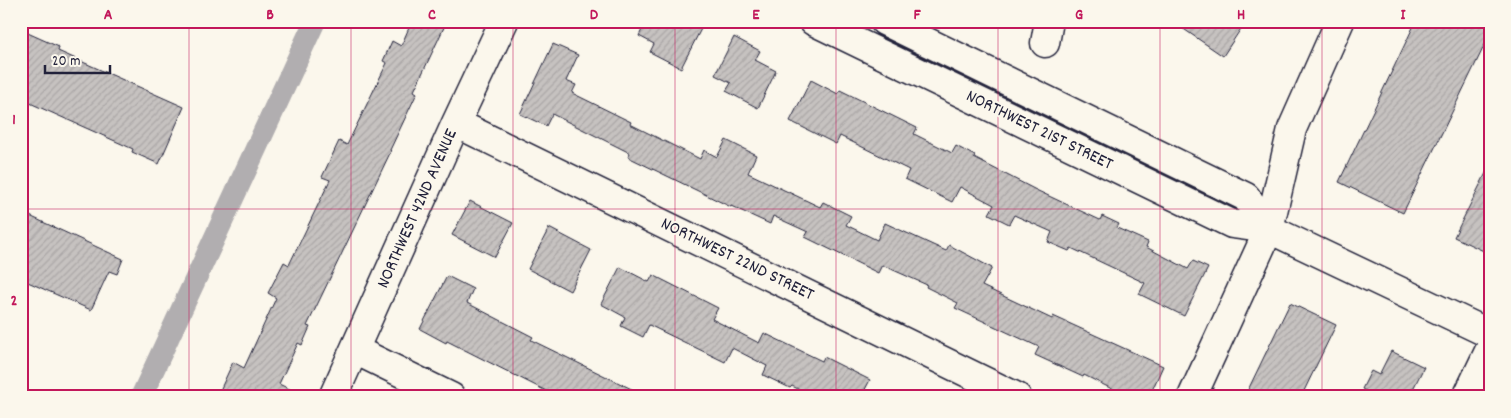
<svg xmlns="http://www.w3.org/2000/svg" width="1511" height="418" font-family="Dekko,sans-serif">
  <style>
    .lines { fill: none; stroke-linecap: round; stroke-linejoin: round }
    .canal { stroke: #b1aeb0; stroke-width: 22 }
    .building { fill: url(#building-hatch); stroke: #22223b }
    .minor-casing { stroke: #22223b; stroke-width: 31 }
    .minor { stroke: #fbf7ec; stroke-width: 28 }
    .grid { fill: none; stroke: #c2185b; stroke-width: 1; stroke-opacity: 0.55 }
    .labels { text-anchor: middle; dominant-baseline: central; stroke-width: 4; stroke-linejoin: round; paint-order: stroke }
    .street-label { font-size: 18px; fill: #22223b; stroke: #fbf7ec }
    .neatline { fill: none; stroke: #c2185b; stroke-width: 2 }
    .grid-label { font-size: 16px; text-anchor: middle; font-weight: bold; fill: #c2185b }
  </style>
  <defs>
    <pattern id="building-hatch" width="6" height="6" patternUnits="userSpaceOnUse" patternTransform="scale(1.25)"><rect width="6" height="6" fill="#c6c2c0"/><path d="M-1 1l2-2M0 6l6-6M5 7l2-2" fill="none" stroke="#aaa6a6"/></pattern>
  </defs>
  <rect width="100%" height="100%" fill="#fbf7ec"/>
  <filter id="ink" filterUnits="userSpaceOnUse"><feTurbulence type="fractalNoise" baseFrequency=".02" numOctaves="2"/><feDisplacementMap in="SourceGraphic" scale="10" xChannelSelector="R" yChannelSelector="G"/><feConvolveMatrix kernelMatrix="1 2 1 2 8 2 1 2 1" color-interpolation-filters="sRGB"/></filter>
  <g filter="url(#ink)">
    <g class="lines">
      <path class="canal" d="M 141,397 L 315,21"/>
    </g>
    <path class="building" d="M 412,21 L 447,21 L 414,91 L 417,93 L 390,150 L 391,151 L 307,326 L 310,327 L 302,345 L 298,343 L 279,384 L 306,397 L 217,397 L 233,362 L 244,368 L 276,298 L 268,293 L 284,262 L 289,265 L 330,180 L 322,177 L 339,141 L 347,145 L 387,63 L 383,61 L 392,41 L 401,46 Z
      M 646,21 L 705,21 L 681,68 L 650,52 L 654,44 L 639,36 Z
      M 1172,21 L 1246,21 L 1223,56 Z
      M 1416,21 L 1490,21 L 1490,34 L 1403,213 L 1339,182 Z
      M 21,30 L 59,47 L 58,51 L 184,107 L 159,164 L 132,152 L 133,149 L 21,99 Z
      M 734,37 L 760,51 L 755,60 L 776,71 L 758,108 L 726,91 L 731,83 L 715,75 Z
      M 553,44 L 578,55 L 566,81 L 576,85 L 572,93 L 631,122 L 630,124 L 700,159 L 704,150 L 717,157 L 726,140 L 756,155 L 748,173 L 820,207 L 823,202 L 851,216 L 846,225 L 877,240 L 885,223 L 946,251 L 949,245 L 992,268 L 982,286 L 1052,319 L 1053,316 L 1163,366 L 1149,397 L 1128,397 L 1084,375 L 1083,377 L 1035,355 L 1039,347 L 955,308 L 958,303 L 926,287 L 927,285 L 882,265 L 878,273 L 805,237 L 808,232 L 773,216 L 770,224 L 731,206 L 731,207 L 628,157 L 630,153 L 552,114 L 546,126 L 520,114 Z
      M 811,80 L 838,94 L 840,90 L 917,128 L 914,134 L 952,153 L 956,146 L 975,156 L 974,158 L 1036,190 L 1100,220 L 1102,216 L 1119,224 L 1117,228 L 1148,242 L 1146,247 L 1188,269 L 1193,261 L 1208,268 L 1184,316 L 1139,294 L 1145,283 L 1071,248 L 1069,251 L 1048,242 L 1052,232 L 1014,215 L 1009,224 L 989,214 L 994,205 L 960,187 L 952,202 L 905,179 L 909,170 L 840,136 L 836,144 L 790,121 Z
      M 1490,165 L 1490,254 L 1454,237 Z
      M 470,201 L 513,223 L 495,257 L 452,235 Z
      M 21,212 L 123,259 L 117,274 L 109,271 L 91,310 L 21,279 Z
      M 549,228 L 591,250 L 570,291 L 528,269 Z
      M 620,267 L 649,282 L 653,275 L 718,308 L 712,319 L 759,343 L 764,333 L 822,361 L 824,357 L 870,380 L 861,397 L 814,397 L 792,386 L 790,388 L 763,375 L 767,366 L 732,348 L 725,362 L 649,325 L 643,337 L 621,326 L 625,317 L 601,304 Z
      M 447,276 L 473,289 L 467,303 L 533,337 L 531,340 L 648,397 L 558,397 L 447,341 L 446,343 L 420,329 Z
      M 1290,303 L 1336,325 L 1301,397 L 1264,397 L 1248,390 Z
      M 1391,351 L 1424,367 L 1409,397 L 1377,397 L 1362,389 L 1371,371 L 1379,375 Z"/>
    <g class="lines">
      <defs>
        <path id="minor" d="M 813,21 L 1232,224 L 1269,229 L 1490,334
          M 884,21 L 1246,197 L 1269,229
          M 1045,43 L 1049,21
          M 456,123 L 1017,397
          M 355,350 L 451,397
          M 333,397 L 456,123 L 504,21
          M 1192,397 L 1269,229 L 1292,129 L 1340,21
          M 1467,397 L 1490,349"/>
      </defs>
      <use href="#minor" class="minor-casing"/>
      <use href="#minor" class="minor"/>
    </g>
  </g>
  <path class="grid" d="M 189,21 L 189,397M 351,21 L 351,397M 513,21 L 513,397M 675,21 L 675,397M 836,21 L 836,397M 998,21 L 998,397M 1160,21 L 1160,397M 1322,21 L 1322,397M 21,209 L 1490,209"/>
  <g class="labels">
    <g class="street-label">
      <text transform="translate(1039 131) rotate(26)">NORTHWEST 21ST STREET</text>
      <text transform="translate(418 209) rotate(-66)">NORTHWEST 42ND AVENUE</text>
      <text transform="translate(737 260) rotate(26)">NORTHWEST 22ND STREET</text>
    </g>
  </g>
  <rect width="1511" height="418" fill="none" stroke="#fbf7ec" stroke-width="55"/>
  <path d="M45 65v8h65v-8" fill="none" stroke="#22223b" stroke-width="2.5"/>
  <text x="52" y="65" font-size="15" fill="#22223b" stroke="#fbf7ec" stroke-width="4" paint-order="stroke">20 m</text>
  <rect x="28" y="28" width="1456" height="362" class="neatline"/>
  <g class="grid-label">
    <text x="108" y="19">A</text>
    <text x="270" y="19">B</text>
    <text x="432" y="19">C</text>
    <text x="594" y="19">D</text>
    <text x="756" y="19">E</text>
    <text x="917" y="19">F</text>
    <text x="1079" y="19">G</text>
    <text x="1241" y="19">H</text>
    <text x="1403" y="19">I</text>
    <text x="14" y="124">1</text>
    <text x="14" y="305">2</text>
  </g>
</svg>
